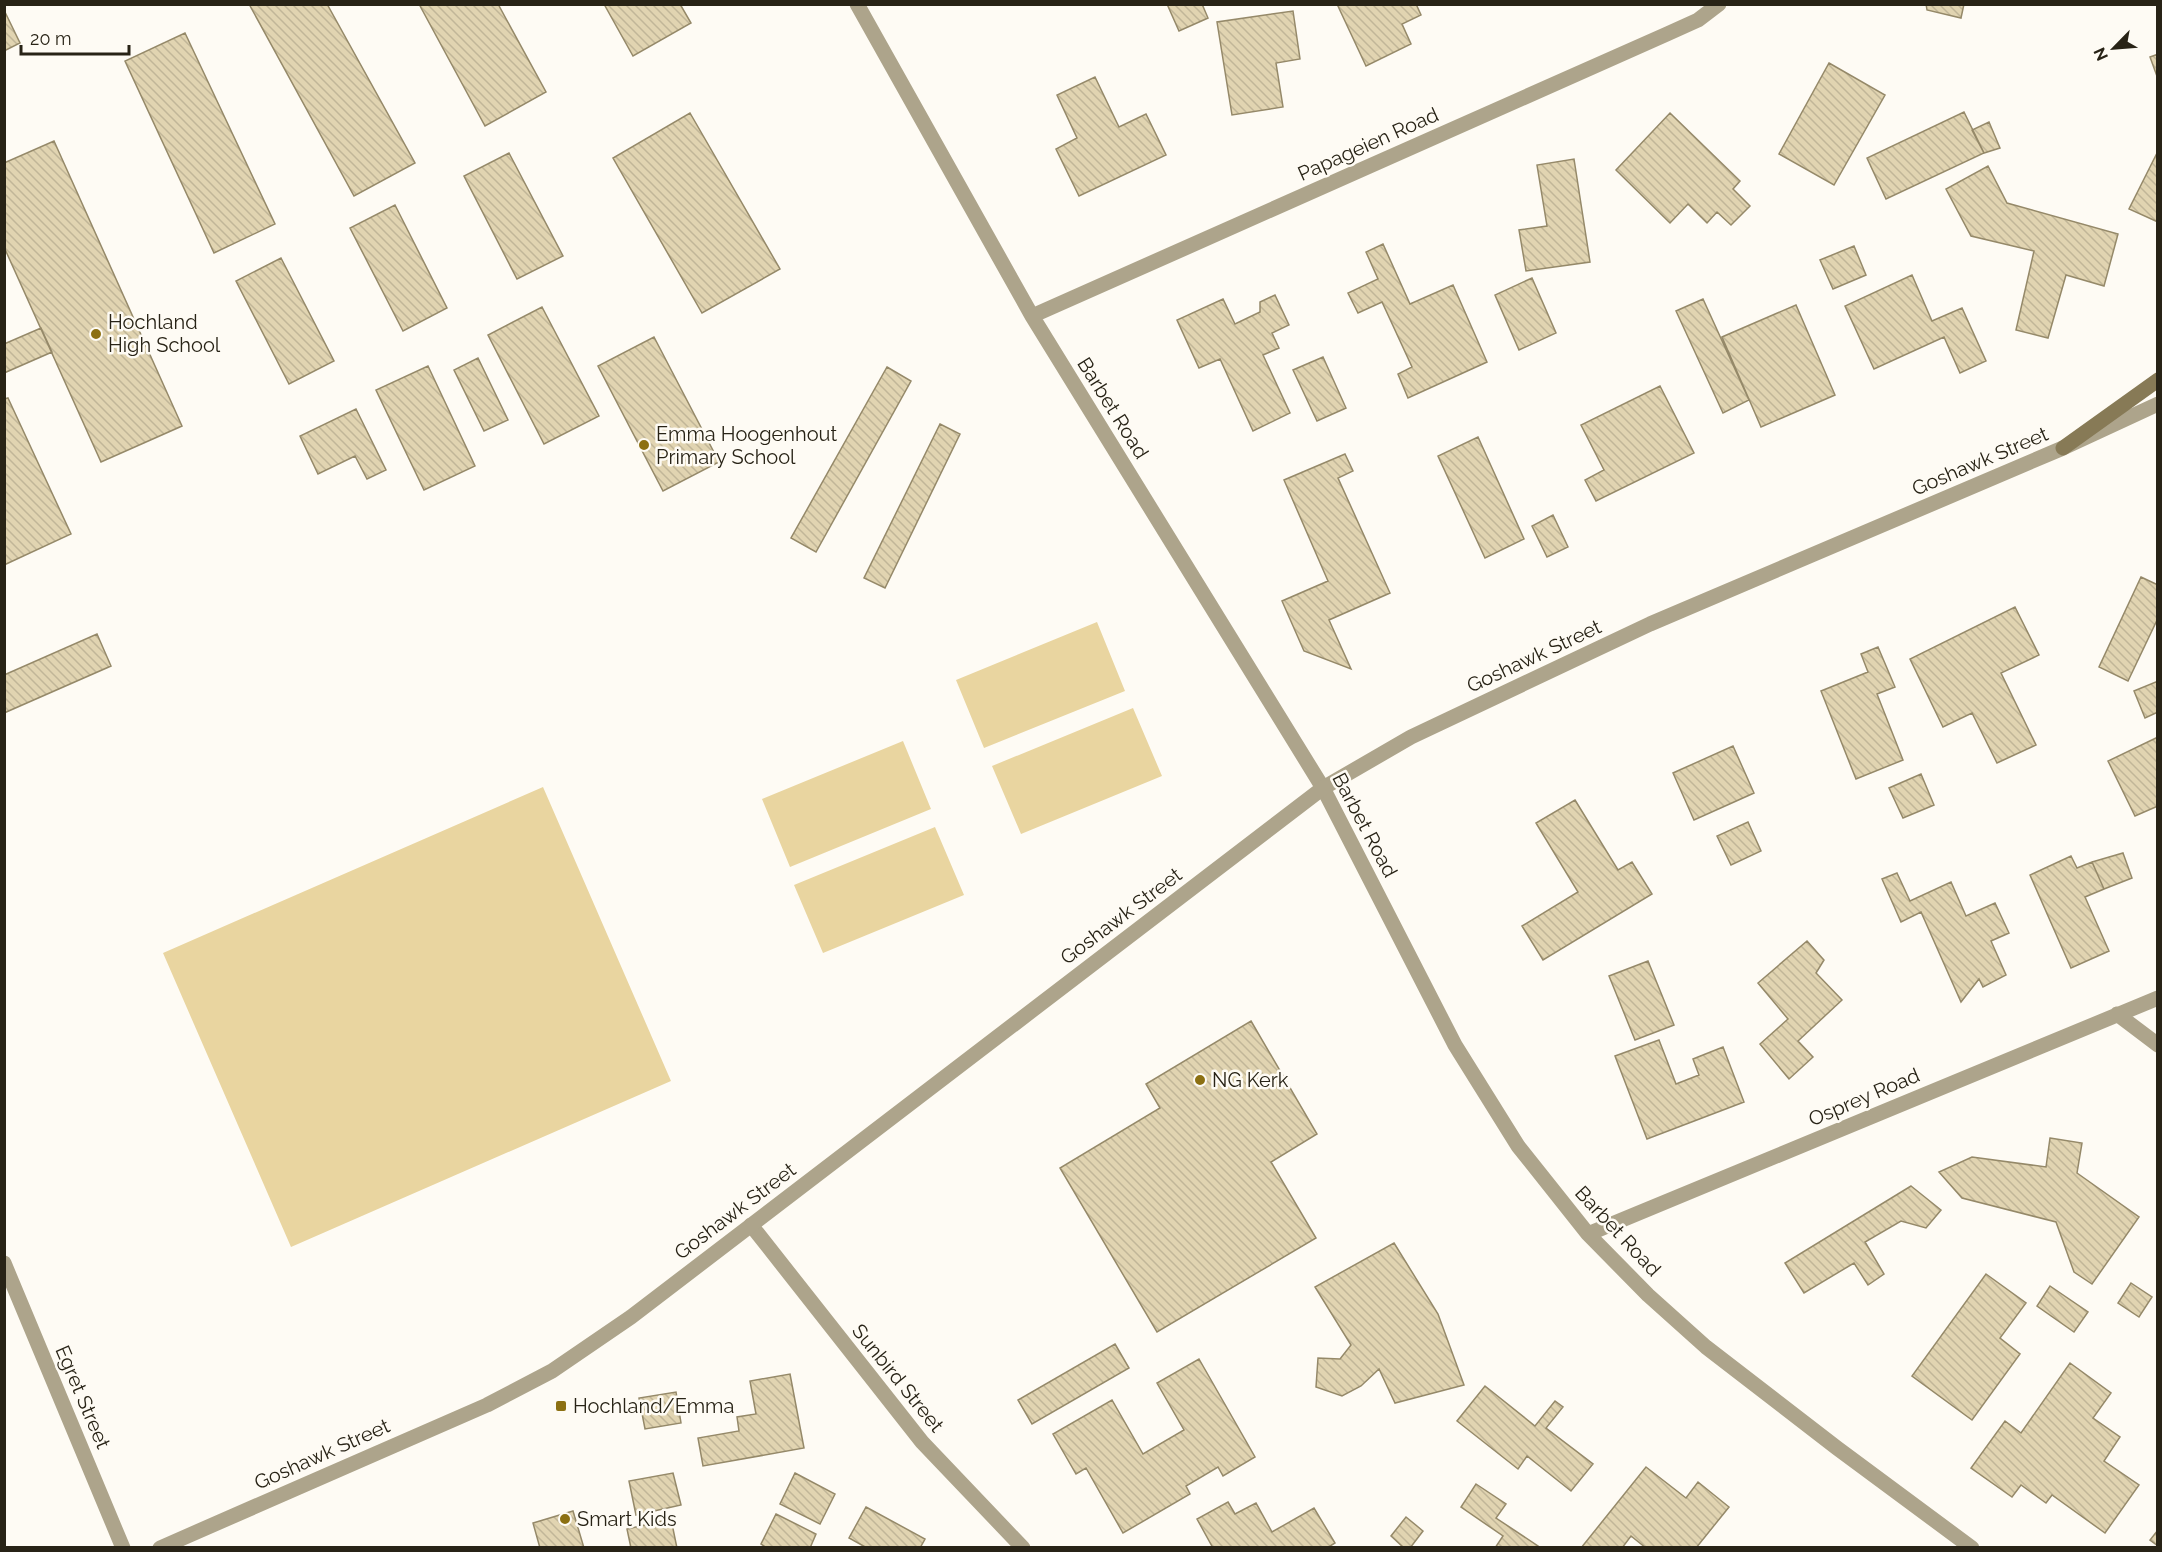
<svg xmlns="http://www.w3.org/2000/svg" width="2162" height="1552" font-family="Raleway,sans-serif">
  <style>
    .pitch { fill: #e9d5a0 }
    .building { fill: url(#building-back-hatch); stroke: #958969; stroke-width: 1.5 }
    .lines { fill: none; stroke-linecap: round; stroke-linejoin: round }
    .minor { stroke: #ada48b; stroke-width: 15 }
    .tertiary { stroke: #ada48b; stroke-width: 15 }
    .secondary { stroke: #877a56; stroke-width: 15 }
    .poi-dot { fill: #8c7012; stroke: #fefbf4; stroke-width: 2 }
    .labels { text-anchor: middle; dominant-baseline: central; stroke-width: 5; stroke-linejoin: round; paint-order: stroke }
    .street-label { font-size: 20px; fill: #282316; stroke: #fefbf4 }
    .poi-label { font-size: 20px; fill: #282316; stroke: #fefbf4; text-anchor: start }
  </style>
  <defs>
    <pattern id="building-back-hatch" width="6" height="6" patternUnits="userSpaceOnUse" patternTransform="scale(1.5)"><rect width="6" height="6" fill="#e1d4b1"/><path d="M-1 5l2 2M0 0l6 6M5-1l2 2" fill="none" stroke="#c1b698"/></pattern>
  </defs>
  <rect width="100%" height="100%" fill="#fefbf4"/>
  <path class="pitch" d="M 1097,622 L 1125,691 L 984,748 L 956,680 Z
    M 1133,708 L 1162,776 L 1021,834 L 992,766 Z
    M 903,741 L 931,809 L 790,867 L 762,799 Z
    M 543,787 L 671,1081 L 291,1247 L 163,953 Z
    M 935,827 L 964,895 L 823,953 L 794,885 Z"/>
  <path class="building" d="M 249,4 L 327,4 L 415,163 L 354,196 Z
    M 419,4 L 498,4 L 546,92 L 485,126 Z
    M 604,4 L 680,4 L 691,23 L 633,56 Z
    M 1167,4 L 1202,4 L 1208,18 L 1179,31 Z
    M 1337,4 L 1416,4 L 1421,15 L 1402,24 L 1411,44 L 1366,66 Z
    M 1926,4 L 1964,4 L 1961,18 L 1927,10 Z
    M 4,10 L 20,43 L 4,51 Z
    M 1293,11 L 1300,59 L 1276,63 L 1283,107 L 1232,115 L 1217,22 Z
    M 185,33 L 275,224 L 214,253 L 125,61 Z
    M 2158,54 L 2158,79 L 2150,57 Z
    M 1829,63 L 1885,95 L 1834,185 L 1779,154 Z
    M 1095,77 L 1119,127 L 1146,114 L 1166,155 L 1079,196 L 1056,149 L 1077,138 L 1057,95 Z
    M 1964,112 L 1984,153 L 1886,199 L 1867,158 Z
    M 690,113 L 780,269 L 702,313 L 613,158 Z
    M 1670,113 L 1740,181 L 1733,189 L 1750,206 L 1731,225 L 1717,212 L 1707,223 L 1688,204 L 1670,223 L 1616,170 Z
    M 1989,122 L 2000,148 L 1984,153 L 1972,130 Z
    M 54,141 L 182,426 L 101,462 L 4,247 L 4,163 Z
    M 2158,151 L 2158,222 L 2129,209 Z
    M 509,153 L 563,256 L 517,279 L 464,176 Z
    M 1574,159 L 1590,262 L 1526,271 L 1519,230 L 1547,226 L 1537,165 Z
    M 1988,166 L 2007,203 L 2118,234 L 2104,286 L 2066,275 L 2048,338 L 2016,330 L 2034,251 L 1971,236 L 1946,189 Z
    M 395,205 L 447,308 L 403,331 L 350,228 Z
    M 1383,244 L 1410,304 L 1453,285 L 1487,362 L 1408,398 L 1398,374 L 1412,367 L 1382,302 L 1358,313 L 1348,293 L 1378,279 L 1366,252 Z
    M 1854,246 L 1866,275 L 1833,289 L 1820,260 Z
    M 281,258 L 334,361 L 289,384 L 236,281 Z
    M 1912,275 L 1932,321 L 1962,308 L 1986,361 L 1960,373 L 1944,337 L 1874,369 L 1845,306 Z
    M 1532,278 L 1556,333 L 1519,350 L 1495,295 Z
    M 1275,295 L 1289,325 L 1272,333 L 1279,348 L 1263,355 L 1290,413 L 1253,431 L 1220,359 L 1199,368 L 1177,320 L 1223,299 L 1235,324 L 1260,312 L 1260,302 Z
    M 1703,299 L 1749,400 L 1723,413 L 1676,311 Z
    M 1796,305 L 1835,395 L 1761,427 L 1722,337 Z
    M 542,307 L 599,416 L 544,444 L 488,335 Z
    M 41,328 L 52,352 L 4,373 L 4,344 Z
    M 654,337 L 719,462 L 663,491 L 598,366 Z
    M 1323,357 L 1346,408 L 1317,421 L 1293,370 Z
    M 478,358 L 508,420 L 484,431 L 454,370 Z
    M 428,366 L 475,466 L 424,490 L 376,390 Z
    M 887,367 L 911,381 L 816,552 L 791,538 Z
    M 1660,386 L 1694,453 L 1596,501 L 1585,480 L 1604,470 L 1581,425 Z
    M 8,398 L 71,534 L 4,565 L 4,399 Z
    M 356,409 L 386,470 L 367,479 L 355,456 L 318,474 L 300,436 Z
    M 940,424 L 960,434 L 885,588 L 864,578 Z
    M 1478,437 L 1524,539 L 1485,558 L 1438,456 Z
    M 1345,454 L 1353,471 L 1338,478 L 1390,593 L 1329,620 L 1351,669 L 1304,651 L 1282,601 L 1328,581 L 1284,480 Z
    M 1553,515 L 1568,547 L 1547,557 L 1532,526 Z
    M 2141,577 L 2158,585 L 2158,618 L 2128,681 L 2099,667 Z
    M 2015,607 L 2039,655 L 2001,673 L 2036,745 L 1997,763 L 1972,713 L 1943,727 L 1910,659 Z
    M 97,634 L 111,666 L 4,713 L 4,675 Z
    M 1878,647 L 1895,687 L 1877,694 L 1903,760 L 1856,779 L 1821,691 L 1868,672 L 1861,654 Z
    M 2158,681 L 2158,712 L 2145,718 L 2134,691 Z
    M 2158,737 L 2158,806 L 2135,816 L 2108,761 Z
    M 1733,746 L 1754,793 L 1694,820 L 1673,773 Z
    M 1921,774 L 1934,805 L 1903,818 L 1889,788 Z
    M 1575,800 L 1618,870 L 1632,862 L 1652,894 L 1543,960 L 1522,926 L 1578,892 L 1536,823 Z
    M 1748,822 L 1761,851 L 1731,865 L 1717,836 Z
    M 2123,853 L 2132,878 L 2104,889 L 2092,862 Z
    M 2071,856 L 2077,868 L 2092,862 L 2104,889 L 2085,897 L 2109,951 L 2071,968 L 2030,875 Z
    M 1897,873 L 1910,901 L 1951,882 L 1966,916 L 1995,903 L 2009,933 L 1991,941 L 2006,975 L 1983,987 L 1979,979 L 1961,1002 L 1921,912 L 1901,922 L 1882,879 Z
    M 1807,941 L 1824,960 L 1816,973 L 1842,1000 L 1798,1041 L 1813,1057 L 1789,1079 L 1760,1044 L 1788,1019 L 1758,983 Z
    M 1648,961 L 1674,1025 L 1635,1040 L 1609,976 Z
    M 1251,1021 L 1317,1134 L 1271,1162 L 1316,1238 L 1157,1332 L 1060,1168 L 1160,1108 L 1146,1084 Z
    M 1659,1040 L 1676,1084 L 1699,1075 L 1693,1059 L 1723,1047 L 1744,1102 L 1647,1139 L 1615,1056 Z
    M 2050,1138 L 2082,1143 L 2077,1173 L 2139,1217 L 2092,1284 L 2074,1272 L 2056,1222 L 1962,1198 L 1939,1172 L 1972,1157 L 2046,1167 Z
    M 1911,1186 L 1941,1210 L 1926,1228 L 1901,1221 L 1865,1242 L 1884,1274 L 1868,1285 L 1854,1263 L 1804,1293 L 1785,1263 Z
    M 1394,1243 L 1438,1314 L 1464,1385 L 1395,1403 L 1379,1369 L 1361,1386 L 1342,1396 L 1316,1387 L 1318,1358 L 1340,1359 L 1351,1345 L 1315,1287 Z
    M 1986,1274 L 2026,1303 L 2000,1338 L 2020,1354 L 1972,1420 L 1912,1376 Z
    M 2131,1283 L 2152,1297 L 2139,1317 L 2118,1303 Z
    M 2050,1286 L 2088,1312 L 2074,1332 L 2037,1306 Z
    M 1115,1344 L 1129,1368 L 1032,1424 L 1018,1400 Z
    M 1199,1359 L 1255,1457 L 1223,1476 L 1218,1467 L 1186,1486 L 1190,1494 L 1123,1533 L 1086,1468 L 1076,1474 L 1053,1434 L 1112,1400 L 1143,1454 L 1184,1430 L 1157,1383 Z
    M 2070,1363 L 2111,1393 L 2093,1418 L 2120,1437 L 2104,1461 L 2139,1485 L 2105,1533 L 2052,1495 L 2046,1503 L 2021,1485 L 2012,1497 L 1971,1468 L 2005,1421 L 2021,1433 Z
    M 790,1374 L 804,1448 L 703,1466 L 698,1438 L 739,1431 L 737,1417 L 756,1414 L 750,1381 Z
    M 1485,1386 L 1535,1426 L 1555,1401 L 1563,1407 L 1546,1428 L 1593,1464 L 1571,1491 L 1527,1456 L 1518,1469 L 1457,1421 Z
    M 676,1392 L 681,1423 L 645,1429 L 639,1398 Z
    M 1646,1467 L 1686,1498 L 1698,1482 L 1729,1507 L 1696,1548 L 1646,1548 L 1631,1536 L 1622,1548 L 1581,1548 Z
    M 673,1473 L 681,1505 L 636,1515 L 629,1481 Z
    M 795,1473 L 835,1494 L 820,1524 L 780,1504 Z
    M 1476,1484 L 1506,1504 L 1496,1518 L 1541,1548 L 1495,1548 L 1503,1536 L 1461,1507 Z
    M 1228,1502 L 1235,1514 L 1256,1503 L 1272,1532 L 1314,1508 L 1335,1543 L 1327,1548 L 1213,1548 L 1197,1519 Z
    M 866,1507 L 925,1539 L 920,1548 L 867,1548 L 849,1538 Z
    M 573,1511 L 584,1548 L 540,1548 L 533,1523 Z
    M 776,1514 L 816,1534 L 810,1548 L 767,1548 L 761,1544 Z
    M 1406,1517 L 1423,1531 L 1410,1548 L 1404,1548 L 1391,1536 Z
    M 671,1519 L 677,1548 L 631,1548 L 627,1529 Z
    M 2158,1530 L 2158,1546 L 2150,1540 Z"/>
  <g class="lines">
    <path class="minor" d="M 857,4 L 1032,316 L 1323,788 L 1455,1045 L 1518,1146 L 1588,1234 L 1648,1295 L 1706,1347 L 1837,1448 L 1972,1548
      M 1032,316 L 1667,34 L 1698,20 L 1719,4
      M 2117,1014 L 2158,1045
      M 751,1225 L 922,1442 L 1023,1548
      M 1588,1234 L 2158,998
      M 4,1263 L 123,1548"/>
    <path class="tertiary" d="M 160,1548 L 487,1405 L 552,1371 L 631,1317 L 1323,788 L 1411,737 L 1650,624 L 2063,448 L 2158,404"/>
    <path class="secondary" d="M 2063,448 L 2158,380"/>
  </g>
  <g class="poi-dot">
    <circle cx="96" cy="334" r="6"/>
    <circle cx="644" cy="445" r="6"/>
    <circle cx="1200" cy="1080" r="6"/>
    <rect x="555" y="1400" width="12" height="12" rx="3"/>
    <circle cx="565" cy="1519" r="6"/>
  </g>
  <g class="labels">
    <g class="street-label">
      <text transform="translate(1368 144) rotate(-24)">Papageien Road</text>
      <text transform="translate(1113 408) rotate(58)">Barbet Road</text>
      <text transform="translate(1980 461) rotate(-23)">Goshawk Street</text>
      <text transform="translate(1534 656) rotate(-25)">Goshawk Street</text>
      <text transform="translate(1365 825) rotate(62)">Barbet Road</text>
      <text transform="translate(1121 916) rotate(-37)">Goshawk Street</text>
      <text transform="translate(1864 1097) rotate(-23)">Osprey Road</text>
      <text transform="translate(735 1211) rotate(-37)">Goshawk Street</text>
      <text transform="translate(1618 1231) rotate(47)">Barbet Road</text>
      <text transform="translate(898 1378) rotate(51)">Sunbird Street</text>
      <text transform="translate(83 1397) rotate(67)">Egret Street</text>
      <text transform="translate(322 1454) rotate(-24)">Goshawk Street</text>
    </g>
    <g class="poi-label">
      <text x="108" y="322">Hochland<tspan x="108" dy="23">High School</tspan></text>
      <text x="656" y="434">Emma Hoogenhout<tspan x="656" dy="23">Primary School</tspan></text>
      <text x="1212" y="1080">NG Kerk</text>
      <text x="573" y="1406">Hochland/Emma</text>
      <text x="577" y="1519">Smart Kids</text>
    </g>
  </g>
  <rect width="2162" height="1552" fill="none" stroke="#282316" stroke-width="12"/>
  <g transform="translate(2114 48) rotate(245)" stroke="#fefbf4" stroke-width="4.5" paint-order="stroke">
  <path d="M0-4.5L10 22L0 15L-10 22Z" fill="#282316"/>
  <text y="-9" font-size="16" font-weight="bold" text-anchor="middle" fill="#282316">N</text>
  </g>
  <path d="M21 45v9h108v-9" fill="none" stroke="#282316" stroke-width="3"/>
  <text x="30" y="45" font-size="18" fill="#282316" stroke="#fefbf4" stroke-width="4.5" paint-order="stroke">20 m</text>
</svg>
